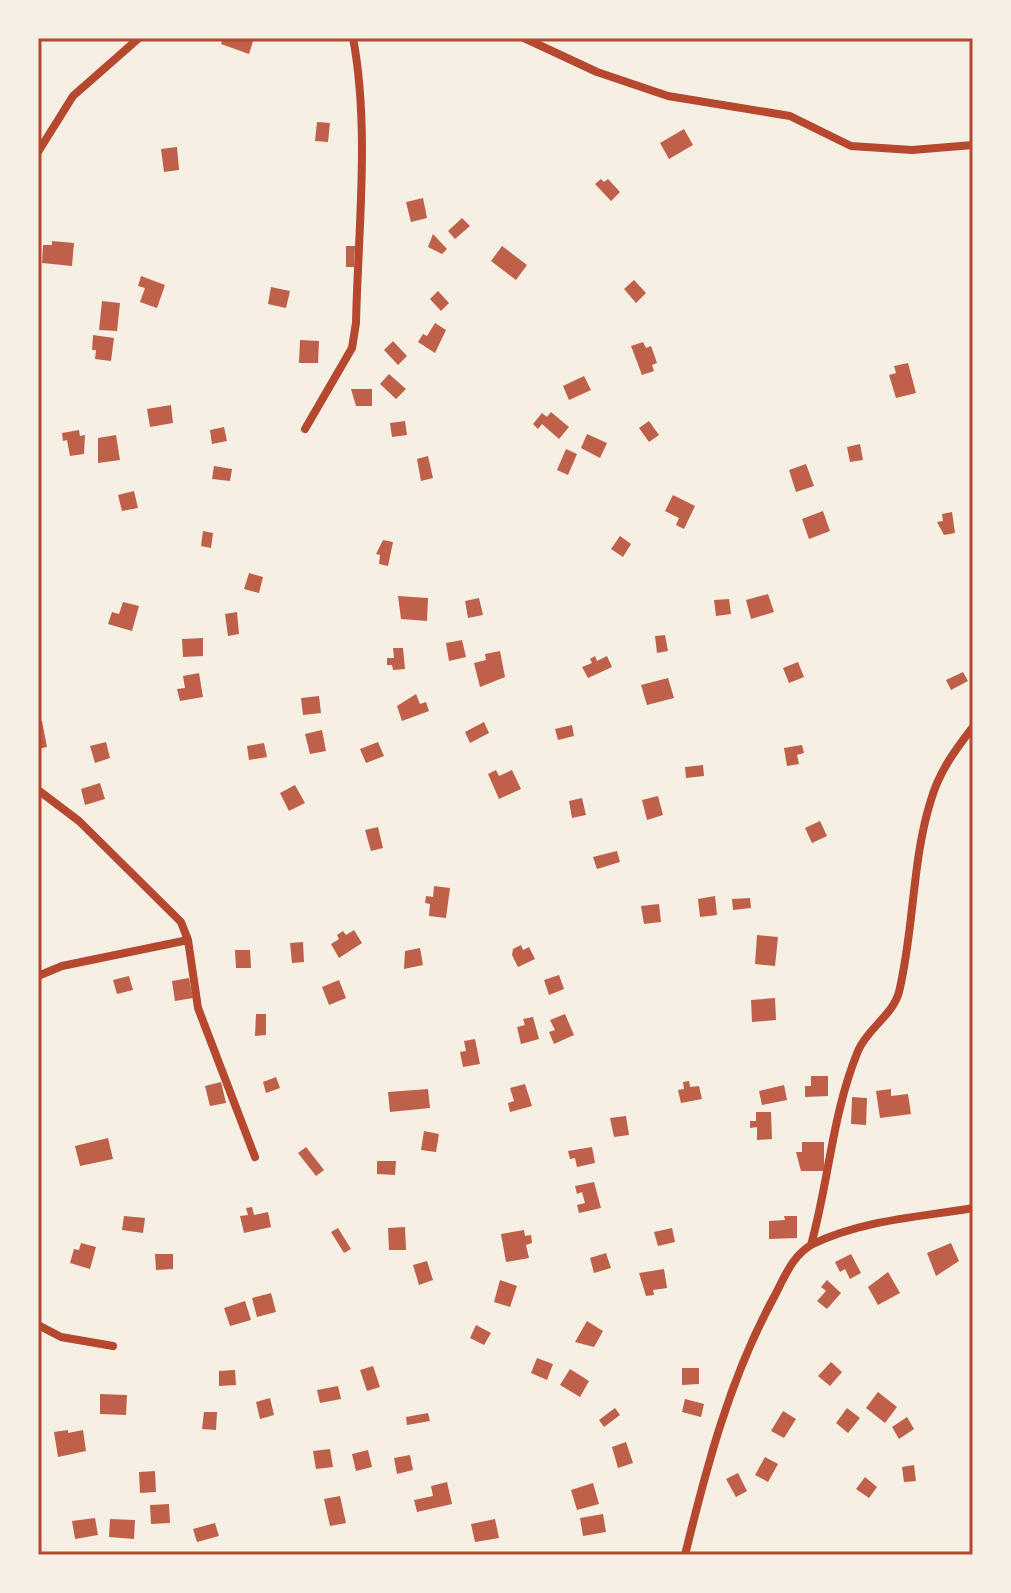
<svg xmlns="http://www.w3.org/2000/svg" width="1011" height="1593" font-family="'Archivo Narrow',sans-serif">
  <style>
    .building { fill: #bf614a }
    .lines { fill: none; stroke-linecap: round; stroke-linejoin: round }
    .minor { stroke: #b5482f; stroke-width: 8 }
    .neatline { fill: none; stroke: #b5482f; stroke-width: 3 }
  </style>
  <rect width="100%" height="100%" fill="#f6efe4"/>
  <path class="building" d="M 223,38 L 254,38 L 249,54 L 221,44 Z
    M 317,122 L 330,123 L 328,142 L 315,141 Z
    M 684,129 L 693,145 L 669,159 L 660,143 Z
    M 177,147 L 179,170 L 164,172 L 161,149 Z
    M 601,179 L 604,182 L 608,179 L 620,192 L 611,201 L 595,184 Z
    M 423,198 L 427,218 L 411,222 L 406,202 Z
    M 462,218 L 470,226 L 455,239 L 448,231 Z
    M 433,234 L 447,249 L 442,254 L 428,247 Z
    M 52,241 L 74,243 L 72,266 L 42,263 L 43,245 L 52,245 Z
    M 346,246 L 355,246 L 354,267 L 346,267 Z
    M 502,246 L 527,265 L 516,280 L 491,261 Z
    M 141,276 L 165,285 L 157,308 L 140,302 L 145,288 L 138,286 Z
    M 634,280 L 646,293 L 636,303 L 624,289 Z
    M 271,287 L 290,291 L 286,308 L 268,304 Z
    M 438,291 L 449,303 L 441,311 L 430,299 Z
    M 102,301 L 120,303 L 117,331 L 99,330 Z
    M 435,323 L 446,330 L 435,353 L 418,342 L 423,334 L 427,336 Z
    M 93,335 L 114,338 L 111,361 L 95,359 L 96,350 L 92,350 Z
    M 300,340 L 319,341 L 318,363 L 299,363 Z
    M 393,341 L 407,356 L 398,365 L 384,350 Z
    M 643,342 L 646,348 L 651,346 L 657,363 L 652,365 L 654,371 L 642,375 L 631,346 Z
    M 908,363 L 916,393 L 896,398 L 889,375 L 896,373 L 894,366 Z
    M 389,374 L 406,389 L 396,399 L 380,384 Z
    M 584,376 L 591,390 L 569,400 L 563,386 Z
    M 351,389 L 372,389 L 372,406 L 356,406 Z
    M 171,405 L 173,423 L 150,427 L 147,409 Z
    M 551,412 L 569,427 L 559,439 L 542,424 L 538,429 L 533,424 L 542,413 L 547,417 Z
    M 405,421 L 407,435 L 392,437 L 390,423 Z
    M 649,421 L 659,435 L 649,442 L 639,428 Z
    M 224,427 L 227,441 L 212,444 L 210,430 Z
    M 79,430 L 80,436 L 85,435 L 84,454 L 70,456 L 67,440 L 63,441 L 62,433 Z
    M 587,434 L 607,443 L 600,458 L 581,448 Z
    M 116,435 L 120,460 L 98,463 L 98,438 Z
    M 860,444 L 863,460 L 850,462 L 847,447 Z
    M 566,449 L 577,454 L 568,475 L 557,470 Z
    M 428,456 L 433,478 L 421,481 L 417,459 Z
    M 806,464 L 814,486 L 796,492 L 789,470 Z
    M 214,466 L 232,469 L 230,481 L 212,479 Z
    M 134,491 L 138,508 L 122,511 L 118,495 Z
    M 673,495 L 695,506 L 684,529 L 676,525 L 679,518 L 665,511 Z
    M 823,511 L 830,531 L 809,539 L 802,519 Z
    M 952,512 L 955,533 L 944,535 L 937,522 L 943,521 L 942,514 Z
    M 203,531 L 213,533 L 211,548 L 201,546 Z
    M 620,536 L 631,544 L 623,557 L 611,549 Z
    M 383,540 L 393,542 L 388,566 L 379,564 L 380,555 L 376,554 Z
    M 249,573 L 263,577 L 259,593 L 244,589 Z
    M 768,594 L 774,612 L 751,619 L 746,600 Z
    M 398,596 L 428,598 L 427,621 L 401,619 Z
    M 479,598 L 483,615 L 468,618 L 465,601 Z
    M 729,599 L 731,614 L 716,616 L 714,600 Z
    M 123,602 L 139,606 L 132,631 L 108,624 L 112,612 L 119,614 Z
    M 237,612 L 239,634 L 228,636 L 225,614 Z
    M 665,635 L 668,651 L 657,653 L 655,636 Z
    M 203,638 L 203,656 L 183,657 L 182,639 Z
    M 462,640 L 466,657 L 449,661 L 446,643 Z
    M 393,648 L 403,648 L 405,669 L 393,670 L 392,665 L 387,665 L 387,658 L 394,658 Z
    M 500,651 L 505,677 L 480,687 L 474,663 L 486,660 L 485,654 Z
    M 595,656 L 597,661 L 607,656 L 612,667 L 588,678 L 582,667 L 592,663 L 590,659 Z
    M 798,662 L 804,677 L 789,683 L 783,668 Z
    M 963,672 L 968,681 L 951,690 L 946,680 Z
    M 199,673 L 203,697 L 180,701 L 177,689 L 185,688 L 183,676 Z
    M 668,678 L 674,698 L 647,705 L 641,685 Z
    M 416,694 L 420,704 L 426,702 L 429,711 L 402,721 L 397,706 Z
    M 319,696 L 321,713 L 303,715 L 301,698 Z
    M 42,721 L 47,747 L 38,749 L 38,722 Z
    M 484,722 L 489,733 L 470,743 L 465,732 Z
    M 572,725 L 574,736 L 558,740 L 555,729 Z
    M 322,730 L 326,751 L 310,754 L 305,734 Z
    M 106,742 L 110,758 L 95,763 L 90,746 Z
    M 378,742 L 384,756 L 366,763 L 360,749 Z
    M 264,743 L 267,757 L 249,760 L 247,746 Z
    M 802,745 L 804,753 L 797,755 L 799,764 L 787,766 L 784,748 Z
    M 703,765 L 704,776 L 686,778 L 685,767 Z
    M 496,770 L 499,776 L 512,770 L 521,789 L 499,799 L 488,774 Z
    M 100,783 L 105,799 L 85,805 L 81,789 Z
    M 295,785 L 305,803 L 289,811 L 280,793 Z
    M 658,796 L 663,815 L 647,820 L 642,800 Z
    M 582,798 L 586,815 L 572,818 L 569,801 Z
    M 820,821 L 827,836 L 812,843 L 805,828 Z
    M 378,827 L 383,848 L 371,851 L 365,830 Z
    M 617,851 L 620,862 L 597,869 L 593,857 Z
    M 434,886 L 450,888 L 446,918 L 429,916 L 430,904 L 425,903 L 426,896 L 433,897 Z
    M 715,896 L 717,915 L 700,917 L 698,899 Z
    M 750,898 L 751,908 L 733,910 L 732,899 Z
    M 659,904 L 661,922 L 644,924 L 641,906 Z
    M 354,930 L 362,943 L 339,958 L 331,944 L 339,939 L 337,935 L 343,931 L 346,935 Z
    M 757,935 L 778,937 L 775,966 L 755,964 Z
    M 303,942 L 304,962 L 292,963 L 290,943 Z
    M 521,945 L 523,950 L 529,947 L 535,959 L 518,967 L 512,955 L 513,949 Z
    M 420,948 L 423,965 L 404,969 L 405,951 Z
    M 235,950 L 250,950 L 251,968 L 236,968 Z
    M 559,975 L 564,989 L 549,995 L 544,980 Z
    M 129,976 L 133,990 L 117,994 L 113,980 Z
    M 189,978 L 193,998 L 175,1001 L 172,981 Z
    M 339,980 L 346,998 L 329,1005 L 322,987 Z
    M 775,998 L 776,1020 L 752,1022 L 751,1000 Z
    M 256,1014 L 266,1014 L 266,1035 L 255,1036 Z
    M 565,1014 L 574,1035 L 554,1044 L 549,1032 L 555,1030 L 550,1020 Z
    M 533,1017 L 539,1039 L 521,1044 L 517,1027 L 525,1025 L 523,1019 Z
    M 475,1039 L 480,1064 L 463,1067 L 460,1052 L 466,1051 L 464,1041 Z
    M 811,1076 L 828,1076 L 828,1096 L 805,1097 L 805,1086 L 811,1086 Z
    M 276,1077 L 280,1088 L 266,1093 L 263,1082 Z
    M 689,1081 L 690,1087 L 699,1086 L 702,1099 L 681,1103 L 678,1090 L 684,1089 L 683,1082 Z
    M 221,1082 L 226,1103 L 210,1106 L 205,1086 Z
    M 525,1084 L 532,1106 L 510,1112 L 508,1103 L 514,1101 L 510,1088 Z
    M 784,1085 L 787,1100 L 762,1105 L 759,1091 Z
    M 428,1089 L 430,1108 L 390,1112 L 388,1092 Z
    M 891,1089 L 891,1096 L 908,1094 L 911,1114 L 880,1118 L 876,1091 Z
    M 852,1097 L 867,1098 L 866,1125 L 851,1124 Z
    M 756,1112 L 771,1112 L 772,1139 L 757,1140 L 757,1127 L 750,1128 L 750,1121 L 756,1121 Z
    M 626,1116 L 629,1135 L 614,1137 L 610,1118 Z
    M 424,1131 L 439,1134 L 436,1152 L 421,1150 Z
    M 108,1138 L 113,1159 L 80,1166 L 75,1146 Z
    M 802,1142 L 824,1142 L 824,1171 L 801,1171 L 796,1152 L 802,1152 Z
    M 306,1147 L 324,1170 L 316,1176 L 298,1153 Z
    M 592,1147 L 595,1163 L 577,1167 L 575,1158 L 570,1159 L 568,1151 Z
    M 377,1161 L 396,1161 L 395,1175 L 377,1174 Z
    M 594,1182 L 601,1208 L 579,1213 L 577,1205 L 585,1203 L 582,1192 L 577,1194 L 575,1186 Z
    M 252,1207 L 254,1215 L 268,1212 L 271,1227 L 244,1233 L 240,1216 L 248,1215 L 246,1208 Z
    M 124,1216 L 145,1218 L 143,1233 L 122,1230 Z
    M 784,1216 L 797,1216 L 797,1238 L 769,1239 L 769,1221 L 785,1220 Z
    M 405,1227 L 406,1250 L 389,1250 L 388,1228 Z
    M 338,1228 L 351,1249 L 344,1253 L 331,1232 Z
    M 672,1228 L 675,1242 L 658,1246 L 654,1232 Z
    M 524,1230 L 525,1236 L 531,1235 L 532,1243 L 526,1245 L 529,1258 L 506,1262 L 501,1234 Z
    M 81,1243 L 96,1247 L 90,1269 L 70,1263 L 74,1249 L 79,1250 Z
    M 951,1243 L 959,1261 L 936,1276 L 927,1253 Z
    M 606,1253 L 611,1268 L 594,1273 L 590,1258 Z
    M 155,1254 L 173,1254 L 173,1269 L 156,1270 Z
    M 851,1254 L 861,1273 L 850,1279 L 845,1269 L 840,1272 L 835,1262 Z
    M 427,1261 L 433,1280 L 419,1285 L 413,1265 Z
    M 664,1269 L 667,1288 L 653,1290 L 654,1295 L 646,1296 L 639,1273 Z
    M 888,1272 L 900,1293 L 878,1305 L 868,1287 Z
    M 500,1280 L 517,1286 L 510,1307 L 494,1302 Z
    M 827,1280 L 841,1293 L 827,1309 L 817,1301 L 826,1291 L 821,1287 Z
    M 271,1293 L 276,1312 L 257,1317 L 252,1298 Z
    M 245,1301 L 251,1320 L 230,1326 L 224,1308 Z
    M 587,1321 L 603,1331 L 594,1347 L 575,1342 Z
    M 476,1325 L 491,1333 L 484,1345 L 470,1338 Z
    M 537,1358 L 553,1364 L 547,1380 L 531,1373 Z
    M 831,1362 L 842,1372 L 830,1386 L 818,1376 Z
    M 373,1366 L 380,1387 L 367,1391 L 360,1370 Z
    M 682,1368 L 699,1368 L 699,1384 L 682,1385 Z
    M 570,1369 L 589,1381 L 580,1397 L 560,1385 Z
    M 235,1370 L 236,1385 L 219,1386 L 219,1371 Z
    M 338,1386 L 341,1399 L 320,1403 L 317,1390 Z
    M 878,1392 L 897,1407 L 885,1423 L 866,1408 Z
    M 100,1394 L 127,1395 L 126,1415 L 100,1414 Z
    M 270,1398 L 274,1415 L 260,1419 L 256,1402 Z
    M 685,1399 L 704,1404 L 701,1417 L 682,1412 Z
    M 615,1408 L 620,1415 L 604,1427 L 599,1420 Z
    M 847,1408 L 860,1418 L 848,1433 L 836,1423 Z
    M 783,1411 L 796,1419 L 784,1438 L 771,1431 Z
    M 204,1412 L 217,1412 L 216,1430 L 202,1429 Z
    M 428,1413 L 430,1421 L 407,1425 L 406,1417 Z
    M 907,1417 L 914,1429 L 899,1439 L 892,1427 Z
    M 68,1430 L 68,1433 L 83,1430 L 86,1451 L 58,1457 L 54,1432 Z
    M 626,1442 L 633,1463 L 618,1468 L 612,1447 Z
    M 330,1449 L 333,1467 L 316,1469 L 313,1451 Z
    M 368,1450 L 372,1467 L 356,1471 L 352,1454 Z
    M 410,1455 L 413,1470 L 397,1474 L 394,1458 Z
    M 765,1457 L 778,1464 L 768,1482 L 755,1475 Z
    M 914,1465 L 916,1481 L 904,1482 L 902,1467 Z
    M 155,1471 L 156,1492 L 140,1493 L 139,1472 Z
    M 738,1473 L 747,1491 L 736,1497 L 726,1479 Z
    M 865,1477 L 877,1487 L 869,1498 L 856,1489 Z
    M 447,1482 L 452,1504 L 417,1512 L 414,1500 L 433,1496 L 431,1486 Z
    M 593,1483 L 599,1504 L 577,1510 L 571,1490 Z
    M 340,1496 L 346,1523 L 330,1526 L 324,1499 Z
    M 169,1504 L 170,1523 L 151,1524 L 150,1505 Z
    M 603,1514 L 606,1532 L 583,1536 L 580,1518 Z
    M 95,1518 L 98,1535 L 75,1539 L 72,1521 Z
    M 110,1519 L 135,1520 L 134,1539 L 109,1537 Z
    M 495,1519 L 499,1538 L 475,1542 L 471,1524 Z
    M 215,1523 L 219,1536 L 197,1542 L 193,1529 Z"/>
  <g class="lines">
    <path class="minor" d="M 524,38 L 597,72 L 668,96 L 790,116 L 851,146 L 912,150 L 973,145
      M 38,152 L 73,96 L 139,38
      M 305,429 L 352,348 L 356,323 C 358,232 370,127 353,38
      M 38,790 L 79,821 L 181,922 L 188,940 L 198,1008 L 255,1157
      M 38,976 L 62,966 L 188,940
      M 811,1245 C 829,1181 832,1114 858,1051 C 867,1029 893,1015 899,992 C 914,931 912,859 931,800 C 939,772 955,750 973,727
      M 38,1325 L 61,1337 L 113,1346
      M 685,1555 C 707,1465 730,1378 774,1297 C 784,1278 793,1254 813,1244 C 862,1220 920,1217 973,1208"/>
  </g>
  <rect width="1011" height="1593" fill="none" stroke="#f6efe4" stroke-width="80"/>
  <rect x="40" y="40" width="931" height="1513" class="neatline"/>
</svg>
